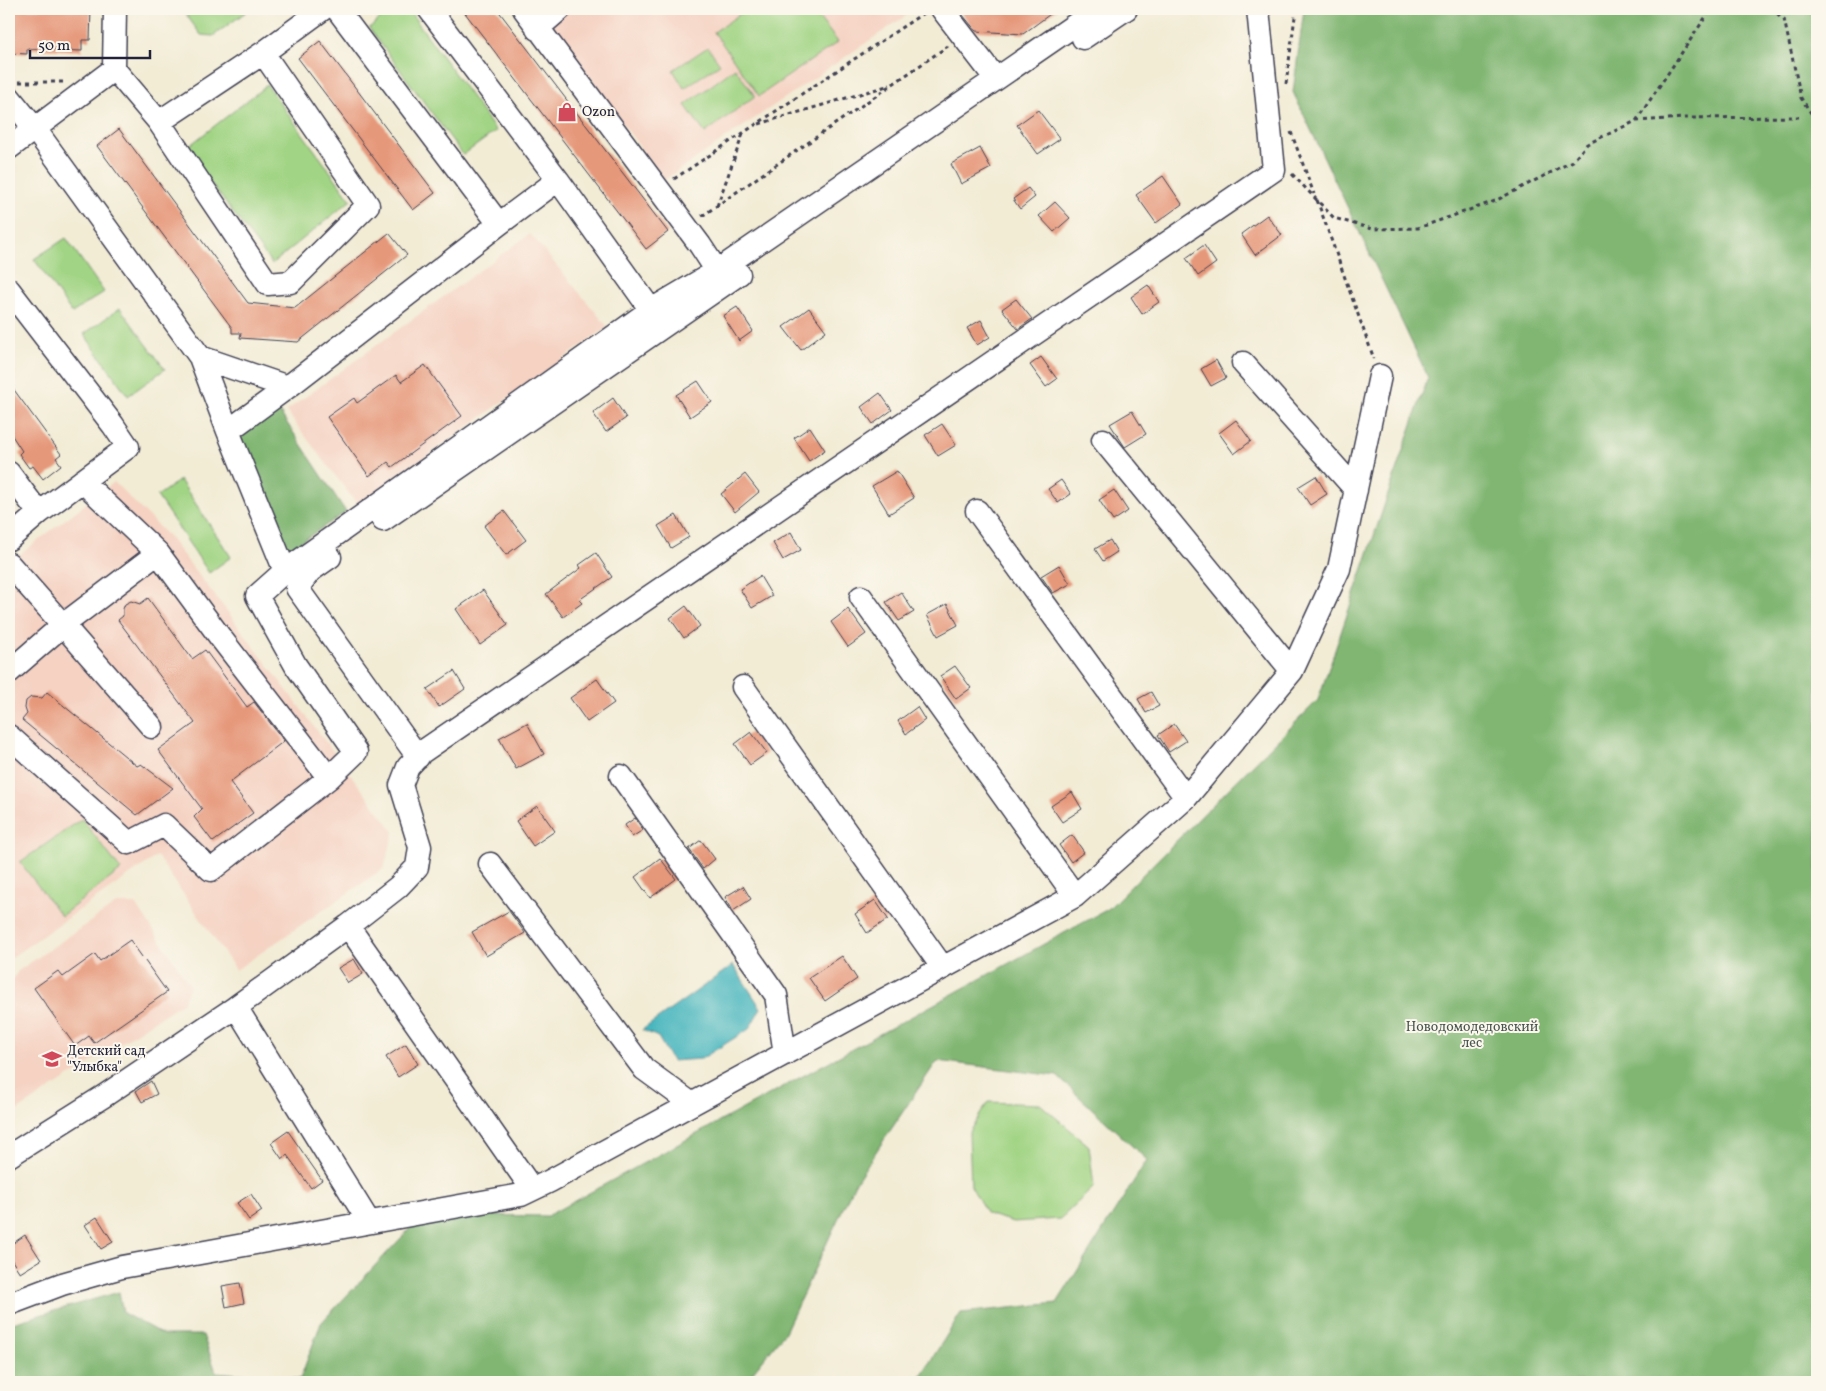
<svg xmlns="http://www.w3.org/2000/svg" width="1826" height="1391" font-family="Vollkorn,serif">
  <style>
    .built { fill: #f5d2c2 }
    .green { fill: #a1d484; stroke: #627b60 }
    .forest { fill: #80b672; stroke: #516c56 }
    .water { fill: #47b6be; stroke: #346c7c }
    .building { fill: #e6987a }
    .lines { fill: none; stroke-linecap: round; stroke-linejoin: round }
    .minor-casing { stroke: #414052; stroke-width: 25 }
    .path { stroke: #414052; stroke-width: 3; stroke-dasharray: 4 4; stroke-linecap: butt }
    .minor { stroke: #fff; stroke-width: 22 }
    .labels { text-anchor: middle; dominant-baseline: central; stroke-width: 4; stroke-linejoin: round; paint-order: stroke }
    .poi-label { font-size: 14px; fill: #22223b; stroke: #fbf7ec; text-anchor: start }
    .park-label { font-size: 14px; fill: #485751; stroke: #fbf7ec }
  </style>
  <rect width="100%" height="100%" fill="#fbf7ec"/>
  <filter id="ink" filterUnits="userSpaceOnUse"><feTurbulence type="fractalNoise" baseFrequency=".02" numOctaves="2"/><feDisplacementMap in="SourceGraphic" scale="10" xChannelSelector="R" yChannelSelector="G"/><feConvolveMatrix kernelMatrix="1 2 1 2 8 2 1 2 1" color-interpolation-filters="sRGB"/></filter>
  <filter id="wash" filterUnits="userSpaceOnUse"><feTurbulence type="fractalNoise" baseFrequency=".0096" numOctaves="4" result="noise"/><feDisplacementMap in="SourceGraphic" scale="20" xChannelSelector="R" yChannelSelector="G"/><feGaussianBlur stdDeviation="1.12" result="paint"/><feColorMatrix in="noise" values="0 0 0 0 0 0 0 0 0 0 0 0 0 0 0 0 0 1.4 0 .05"/><feComposite in="paint" operator="in"/></filter>
  <g filter="url(#wash)">
    <rect width="100%" height="100%" fill="#f2ecd5"/>
    <path class="built" d="M 539,9 L 916,9 L 664,180 Z
      M 530,234 L 608,327 L 358,505 L 286,411 Z
      M 114,482 L 168,536 L 230,615 L 394,832 L 384,868 L 236,970 L 157,856 L 9,959 L 9,563 Z
      M 116,904 L 136,904 L 190,986 L 183,1002 L 9,1116 L 9,985 L 18,971 Z"/>
    <path class="green" d="M 182,9 L 250,9 L 213,36 L 201,35 Z
      M 392,9 L 408,9 L 496,131 L 463,155 L 369,28 Z
      M 747,9 L 812,9 L 838,42 L 759,96 L 714,32 Z
      M 708,47 L 720,64 L 684,88 L 673,70 Z
      M 735,68 L 755,96 L 705,133 L 685,105 Z
      M 267,85 L 351,200 L 272,264 L 185,149 Z
      M 66,238 L 104,292 L 72,313 L 34,259 Z
      M 120,308 L 165,369 L 128,396 L 84,334 Z
      M 180,480 L 231,557 L 209,573 L 157,496 Z
      M 82,819 L 121,870 L 61,916 L 20,862 Z
      M 988,1102 L 1040,1104 L 1089,1146 L 1094,1187 L 1060,1219 L 1013,1222 L 987,1214 L 971,1186 L 969,1132 Z"/>
    <path class="forest" d="M 1304,9 L 1817,9 L 1817,1382 L 917,1382 L 961,1313 L 1057,1303 L 1147,1160 L 1057,1076 L 937,1061 L 855,1183 L 785,1332 L 745,1382 L 9,1382 L 9,1324 L 119,1292 L 123,1313 L 164,1335 L 203,1335 L 216,1372 L 300,1379 L 321,1323 L 418,1220 L 475,1215 L 547,1216 L 1108,909 L 1318,700 L 1428,377 L 1293,92 Z
      M 277,408 L 346,512 L 287,551 L 240,438 Z"/>
    <path class="water" d="M 733,965 L 761,1008 L 749,1029 L 701,1059 L 672,1061 L 658,1037 L 642,1030 Z"/>
    <g id="blocks">
      <path class="building" d="M 9,9 L 91,9 L 90,40 L 82,40 L 82,51 L 27,49 L 27,54 L 9,53 Z
        M 462,9 L 497,9 L 668,232 L 646,249 Z
        M 958,9 L 1057,9 L 1023,34 L 976,31 Z
        M 320,41 L 435,193 L 413,210 L 298,58 Z
        M 1038,110 L 1060,139 L 1038,154 L 1017,125 Z
        M 119,129 L 248,303 L 295,308 L 389,233 L 407,255 L 298,342 L 240,338 L 241,333 L 232,333 L 232,328 L 97,146 Z
        M 980,148 L 991,168 L 961,184 L 951,164 Z
        M 1163,176 L 1182,204 L 1156,223 L 1136,195 Z
        M 1028,188 L 1035,197 L 1020,209 L 1013,199 Z
        M 1055,202 L 1070,218 L 1054,232 L 1039,216 Z
        M 1267,215 L 1282,235 L 1255,255 L 1241,234 Z
        M 1204,245 L 1216,263 L 1198,276 L 1186,258 Z
        M 1148,285 L 1159,302 L 1142,314 L 1131,297 Z
        M 1016,299 L 1032,319 L 1018,329 L 1002,309 Z
        M 737,307 L 753,331 L 739,341 L 723,316 Z
        M 809,308 L 826,331 L 801,350 L 783,327 Z
        M 981,320 L 990,337 L 977,345 L 967,328 Z
        M 1041,357 L 1057,379 L 1046,387 L 1030,365 Z
        M 1216,360 L 1226,378 L 1211,386 L 1201,369 Z
        M 425,365 L 462,416 L 392,467 L 388,462 L 369,476 L 327,417 L 354,398 L 357,403 L 396,375 L 401,382 Z
        M 698,381 L 712,402 L 690,417 L 676,395 Z
        M 9,383 L 61,454 L 56,458 L 61,465 L 43,479 L 33,466 L 29,468 L 19,454 L 22,451 L 9,431 Z
        M 880,393 L 892,410 L 873,424 L 861,407 Z
        M 613,398 L 626,418 L 606,432 L 593,413 Z
        M 1132,411 L 1146,434 L 1125,447 L 1110,424 Z
        M 1236,420 L 1251,441 L 1234,454 L 1219,433 Z
        M 942,424 L 956,445 L 938,456 L 925,435 Z
        M 810,427 L 825,450 L 809,461 L 794,438 Z
        M 897,471 L 914,498 L 889,514 L 872,486 Z
        M 745,474 L 759,492 L 735,512 L 721,494 Z
        M 1316,476 L 1327,494 L 1310,505 L 1298,487 Z
        M 1061,480 L 1071,494 L 1058,503 L 1048,489 Z
        M 1114,490 L 1128,511 L 1113,521 L 1099,500 Z
        M 504,511 L 526,540 L 506,555 L 484,526 Z
        M 676,515 L 689,537 L 671,548 L 658,526 Z
        M 791,532 L 801,550 L 783,560 L 773,543 Z
        M 1110,540 L 1117,552 L 1103,561 L 1095,549 Z
        M 596,553 L 612,577 L 579,600 L 582,603 L 563,617 L 546,594 L 581,568 L 579,565 Z
        M 1059,565 L 1070,584 L 1053,593 L 1041,576 Z
        M 760,576 L 772,596 L 752,608 L 740,589 Z
        M 483,590 L 508,625 L 480,645 L 456,609 Z
        M 901,592 L 914,612 L 899,621 L 886,602 Z
        M 148,598 L 192,659 L 205,650 L 247,707 L 254,702 L 284,741 L 230,782 L 253,813 L 213,842 L 194,817 L 202,809 L 158,750 L 195,723 L 118,620 L 123,616 L 123,609 L 125,604 L 131,601 L 140,604 Z
        M 947,604 L 958,625 L 938,636 L 927,615 Z
        M 686,606 L 700,626 L 684,638 L 670,618 Z
        M 848,609 L 866,634 L 848,647 L 831,622 Z
        M 955,666 L 971,688 L 956,699 L 940,676 Z
        M 454,671 L 465,689 L 439,707 L 427,689 Z
        M 597,679 L 614,703 L 587,722 L 570,698 Z
        M 47,692 L 137,766 L 141,764 L 173,788 L 137,815 L 22,720 L 27,714 L 25,708 L 26,701 L 31,697 L 42,698 Z
        M 1151,692 L 1159,706 L 1146,713 L 1138,699 Z
        M 917,707 L 925,720 L 906,734 L 898,721 Z
        M 527,723 L 544,754 L 516,769 L 499,738 Z
        M 1174,724 L 1186,741 L 1169,752 L 1158,735 Z
        M 751,732 L 767,753 L 750,765 L 735,744 Z
        M 1072,792 L 1082,809 L 1062,822 L 1051,806 Z
        M 537,806 L 555,831 L 533,846 L 516,821 Z
        M 635,818 L 643,830 L 632,837 L 625,825 Z
        M 1072,835 L 1084,852 L 1071,862 L 1059,845 Z
        M 701,840 L 715,859 L 703,869 L 689,849 Z
        M 660,858 L 676,879 L 650,898 L 635,877 Z
        M 743,886 L 751,899 L 733,911 L 725,897 Z
        M 875,900 L 888,919 L 867,933 L 855,914 Z
        M 509,911 L 525,933 L 486,956 L 472,932 Z
        M 130,940 L 167,992 L 94,1043 L 89,1036 L 75,1046 L 34,988 L 58,971 L 63,977 L 95,954 L 100,961 Z
        M 842,956 L 857,979 L 825,1001 L 809,978 Z
        M 354,959 L 363,974 L 348,983 L 338,968 Z
        M 406,1044 L 418,1064 L 398,1077 L 386,1057 Z
        M 151,1081 L 157,1094 L 142,1102 L 136,1091 Z
        M 288,1131 L 322,1180 L 311,1188 L 287,1155 L 282,1159 L 271,1143 Z
        M 251,1194 L 262,1211 L 249,1220 L 237,1203 Z
        M 97,1217 L 113,1242 L 101,1249 L 85,1225 Z
        M 25,1235 L 41,1260 L 20,1273 L 9,1256 L 9,1246 Z
        M 240,1283 L 244,1303 L 226,1307 L 222,1286 Z"/>
    </g>
  </g>
  <g filter="url(#ink)">
    <use href="#blocks" fill-opacity="0" stroke="#414052" stroke-width="1"/>
    <g class="lines">
      <defs>
        <path id="minor" d="M 115,9 L 114,69 L 159,122 L 268,284 L 291,282 L 368,205 L 263,53
          M 337,9 L 499,224
          M 429,9 L 558,180 L 651,310
          M 524,9 L 700,245 L 717,271
          M 942,9 L 996,79
          M 537,29 L 560,9
          M 1083,38 L 1126,9
          M 9,97 L 35,129 L 200,357 L 228,431 L 285,571
          M 159,122 L 263,53 L 323,9
          M 9,148 L 114,69
          M 9,290 L 113,425 L 128,447 L 39,513 L 9,539
          M 200,357 L 288,387 L 499,224 L 558,180
          M 1243,363 L 1356,490
          M 228,431 L 288,387
          M 1103,440 L 1292,671
          M 9,473 L 39,513
          M 977,511 L 1186,798
          M 383,520 L 739,274
          M 330,557 L 310,571 L 297,588 L 418,757
          M 9,564 L 63,625 L 158,553 L 82,481
          M 861,597 L 1075,896
          M 9,672 L 63,625 L 152,727
          M 743,687 L 943,968
          M 9,736 L 129,843 L 164,825 L 211,870 L 329,778 L 220,637 L 158,553
          M 621,776 L 776,995 L 785,1054
          M 329,778 L 356,752 L 296,666 L 257,596 L 285,571 L 651,310 L 717,271 L 1098,9
          M 490,864 L 644,1069 L 692,1104
          M 348,926 L 532,1189
          M 236,1007 L 369,1222
          M 9,1156 L 104,1096 L 236,1007 L 348,926 L 398,887 L 417,867 L 420,847 L 401,785 L 408,767 L 422,752 L 1274,170 L 1258,9
          M 9,1304 L 62,1284 L 122,1267 L 521,1195 L 550,1181 L 1075,896 L 1186,798 L 1292,671 L 1339,569 L 1380,376"/>
      </defs>
      <use href="#minor" class="minor-casing"/>
      <path class="path" d="M 1771,9 L 1784,19 L 1801,98 L 1817,122
        M 19,82 L 66,82
        M 1286,84 L 1296,9
        M 1636,121 L 1685,118 L 1799,117
        M 759,124 L 890,85
        M 1291,132 L 1314,194
        M 1292,174 L 1334,218 L 1372,229 L 1418,228 L 1495,201 L 1573,161 L 1587,144 L 1636,121 L 1711,9
        M 674,179 L 925,12
        M 1317,200 L 1374,359
        M 717,206 L 743,134
        M 702,216 L 948,46"/>
      <use href="#minor" class="minor"/>
    </g>
  </g>
  <defs>
    <symbol id="shop-bare" viewBox="-9 -9 18 18"><path d="M-5-2.5h2.3a2.7 3.5 0 0 1 5.4 0H5L5.5 6h-11ZM-1.5-2.5h3a1.5 2.3 0 0 0-3 0Z" fill="#d1495b" stroke="#fbf7ec" stroke-width="2.5" paint-order="stroke"/></symbol>
    <symbol id="school-bare" viewBox="-9 -9 18 18"><path d="M0-5L7-2L0 1L-7-2ZM-4 1L0 2.5L4 1V4Q0 6-4 4Z" fill="#d1495b" stroke="#fbf7ec" stroke-width="2.5" paint-order="stroke"/></symbol>
  </defs>
  <g fill-rule="evenodd">
    <use href="#shop-bare" x="553" y="98" width="28" height="28"/>
    <use href="#school-bare" x="38" y="1045" width="28" height="28"/>
  </g>
  <g class="labels">
    <g class="poi-label">
      <text x="582" y="112">Ozon</text>
      <text x="67" y="1051">Детский сад<tspan x="67" dy="16">"Улыбка"</tspan></text>
    </g>
    <g class="park-label">
      <text x="1472" y="1027">Новодомодедовский<tspan x="1472" dy="16">лес</tspan></text>
    </g>
  </g>
  <rect width="1826" height="1391" fill="none" stroke="#fbf7ec" stroke-width="30"/>
  <path d="M30 50v8h120v-8" fill="none" stroke="#22223b" stroke-width="2.5"/>
  <text x="38" y="50" font-size="15" fill="#22223b" stroke="#fbf7ec" stroke-width="4" paint-order="stroke">50 m</text>
</svg>
